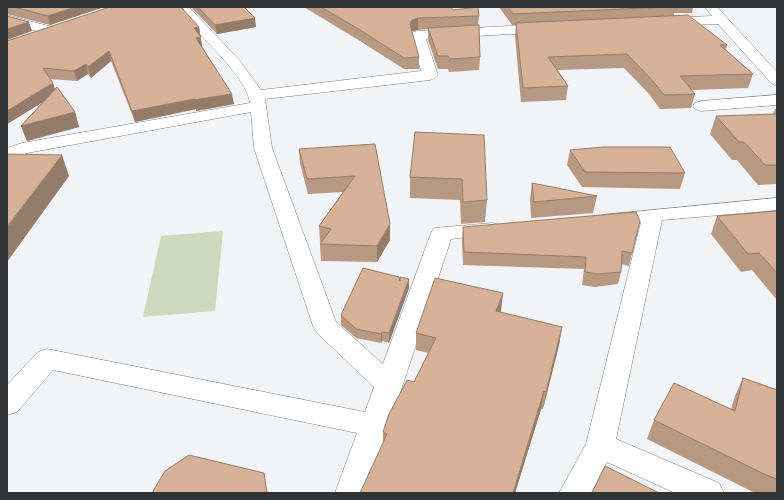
<svg xmlns="http://www.w3.org/2000/svg" width="784" height="500" font-family="Inter,sans-serif">
  <style>
    .green { fill: #cdd8bd }
    .lines { fill: none; stroke-linecap: round; stroke-linejoin: round }
    .street-casing { stroke: #7e8184; stroke-width: 1 }
    .street { fill: #fff; fill-rule: evenodd }
    .wall { fill: #b79883 }
    .shaded-wall { fill: #957c6a }
    .building { fill: #d5b198; stroke: #957c6a }
  </style>
  <rect width="100%" height="100%" fill="#f1f3f7"/>
  <path class="green" d="M 223,231 L 215,311 L 143,317 L 161,236 Z"/>
  <g class="lines">
    <defs>
      <path id="street" d="M 176,7 L 189,7 L 240,61 L 261,90 L 421,71 L 411,35 L 413,32 L 418,31 L 546,24 L 551,25 L 553,28 L 551,31 L 546,32 L 426,39 L 438,75 L 435,78 L 430,80 L 265,99 L 272,148 L 336,322 L 383,364 L 431,233 L 434,228 L 493,223 L 500,225 L 504,229 L 500,233 L 451,239 L 367,493 L 335,493 L 357,433 L 53,370 L 17,412 L 7,415 L 7,385 L 38,352 L 47,349 L 365,412 L 374,387 L 316,332 L 313,326 L 254,148 L 251,112 L 27,153 L 7,160 L 7,148 L 22,143 L 250,103 C 247,75 193,31 176,7 Z
        M 707,7 L 717,7 L 777,72 L 777,86 L 772,84 L 718,24 L 666,26 L 661,25 L 659,22 L 661,19 L 666,18 L 712,16 L 706,9 Z
        M 7,15 L 56,28 L 58,31 L 56,34 L 51,35 L 7,23 Z
        M 777,95 L 777,105 L 701,111 L 695,109 L 693,106 L 695,103 L 701,101 Z
        M 777,198 L 777,210 L 662,220 L 616,439 L 719,483 L 724,493 L 675,493 L 607,462 L 591,493 L 559,493 L 586,444 L 641,222 L 609,225 L 602,223 L 599,219 L 602,215 Z"/>
    </defs>
    <use href="#street" class="street-casing"/>
    <use href="#street" class="street"/>
  </g>
  <path class="wall" d="M 7,7 L 104,7 L 50,25 L 7,14 Z
    M 191,7 L 244,7 L 256,27 L 217,34 Z
    M 304,7 L 451,7 L 453,10 L 479,16 L 478,25 L 480,57 L 479,70 L 449,72 L 448,69 L 438,69 L 428,40 L 428,29 L 418,30 L 412,31 L 419,57 L 419,69 L 404,69 L 360,41 Z
    M 499,7 L 693,7 L 692,13 L 674,13 L 674,16 L 727,45 L 726,50 L 753,74 L 748,88 L 691,90 L 695,94 L 691,108 L 660,109 L 649,94 L 624,68 L 557,70 L 568,86 L 566,100 L 521,102 L 515,36 L 516,25 L 512,25 Z
    M 199,27 L 202,46 L 234,104 L 196,111 L 196,109 L 135,122 L 111,61 L 91,78 L 88,74 L 77,81 L 50,79 L 53,83 L 55,89 L 75,112 L 79,127 L 27,141 L 21,126 L 43,102 L 7,124 L 7,41 Z
    M 775,109 L 777,109 L 777,184 L 758,185 L 737,160 L 732,160 L 710,134 L 716,116 L 773,114 Z
    M 415,132 L 487,200 L 485,222 L 461,224 L 460,200 L 410,198 L 410,177 Z
    M 375,144 L 390,240 L 377,262 L 321,261 L 320,244 L 322,242 L 320,242 L 319,226 L 343,192 L 308,194 L 300,163 L 299,149 Z
    M 570,150 L 685,173 L 680,189 L 582,187 L 567,165 Z
    M 532,183 L 597,196 L 593,213 L 531,218 L 530,199 Z
    M 777,211 L 777,300 L 752,270 L 741,272 L 711,234 L 717,216 Z
    M 640,221 L 629,266 L 621,264 L 621,272 L 618,284 L 595,287 L 582,285 L 584,269 L 463,265 L 462,240 L 463,227 Z
    M 409,279 L 409,288 L 389,343 L 382,341 L 381,343 L 356,338 L 341,325 L 341,315 L 400,281 Z
    M 501,311 L 500,312 L 562,327 L 559,345 L 543,409 L 541,409 L 515,493 L 360,493 L 383,443 L 383,432 L 414,382 L 428,353 L 416,350 L 416,333 Z
    M 743,378 L 777,390 L 777,493 L 755,493 L 647,439 L 654,420 L 731,409 L 735,396 Z"/>
  <path class="shaded-wall" d="M 75,7 L 104,7 L 50,25 L 48,16 Z
    M 255,18 L 256,27 L 217,34 L 215,25 Z
    M 418,18 L 418,30 L 412,31 L 410,24 L 412,20 Z
    M 29,22 L 32,31 L 7,40 L 7,29 Z
    M 199,27 L 202,46 L 198,47 L 194,28 Z
    M 109,51 L 111,61 L 91,78 L 88,67 Z
    M 86,64 L 88,74 L 77,81 L 74,71 Z
    M 53,83 L 56,94 L 7,124 L 7,111 Z
    M 232,94 L 234,104 L 196,111 L 196,109 L 135,122 L 132,111 L 195,99 Z
    M 75,112 L 79,127 L 27,141 L 21,126 Z
    M 62,155 L 69,176 L 7,262 L 7,227 Z
    M 390,224 L 390,240 L 377,262 L 377,246 Z
    M 409,279 L 409,288 L 389,343 L 389,333 Z
    M 503,293 L 501,311 L 494,329 L 496,311 Z
    M 562,327 L 559,345 L 543,409 L 546,392 Z
    M 382,332 L 382,341 L 381,343 L 381,334 Z
    M 544,391 L 541,409 L 515,493 L 513,493 Z"/>
  <path class="building" d="M 14,7 L 75,7 L 48,16 Z
    M 110,7 L 181,7 L 199,27 L 194,28 L 201,37 L 196,38 L 232,94 L 194,100 L 195,99 L 132,111 L 109,51 L 88,67 L 86,64 L 74,71 L 43,68 L 53,83 L 7,111 L 7,41 Z
    M 198,7 L 244,7 L 255,18 L 215,25 Z
    M 321,7 L 451,7 L 453,10 L 478,7 L 479,16 L 418,18 L 412,20 L 410,24 L 419,57 L 404,58 L 360,30 Z
    M 508,7 L 667,7 L 513,14 Z
    M 688,15 L 727,45 L 720,45 L 753,74 L 680,76 L 695,94 L 664,95 L 652,80 L 627,54 L 548,57 L 568,86 L 523,88 L 516,23 Z
    M 7,16 L 29,22 L 7,29 Z
    M 479,25 L 480,57 L 450,59 L 448,56 L 438,56 L 428,28 Z
    M 57,87 L 75,112 L 21,126 Z
    M 777,114 L 777,165 L 765,165 L 744,142 L 739,142 L 716,116 Z
    M 415,132 L 484,135 L 487,200 L 463,202 L 462,179 L 410,177 Z
    M 375,144 L 390,224 L 377,246 L 320,244 L 331,229 L 319,226 L 355,176 L 307,179 L 299,149 Z
    M 603,147 L 670,147 L 685,173 L 585,172 L 570,150 Z
    M 7,154 L 62,155 L 7,227 Z
    M 532,183 L 597,196 L 534,202 Z
    M 777,211 L 777,273 L 759,253 L 748,254 L 717,216 Z
    M 636,212 L 640,221 L 632,253 L 622,251 L 621,272 L 598,274 L 585,272 L 586,257 L 464,252 L 463,227 Z
    M 363,268 L 399,277 L 400,281 L 400,277 L 409,279 L 389,333 L 382,332 L 381,334 L 356,329 L 341,315 Z
    M 435,278 L 503,293 L 496,311 L 562,327 L 546,392 L 544,391 L 513,493 L 360,493 L 387,434 L 383,432 L 389,414 L 407,380 L 414,382 L 436,338 L 416,333 Z
    M 743,378 L 777,390 L 777,479 L 764,474 L 654,420 L 674,383 L 735,411 Z
    M 189,455 L 264,473 L 267,493 L 152,493 L 165,471 Z
    M 605,466 L 659,493 L 592,493 Z"/>
  <rect width="784" height="500" fill="none" stroke="#323335" stroke-width="16"/>
</svg>
